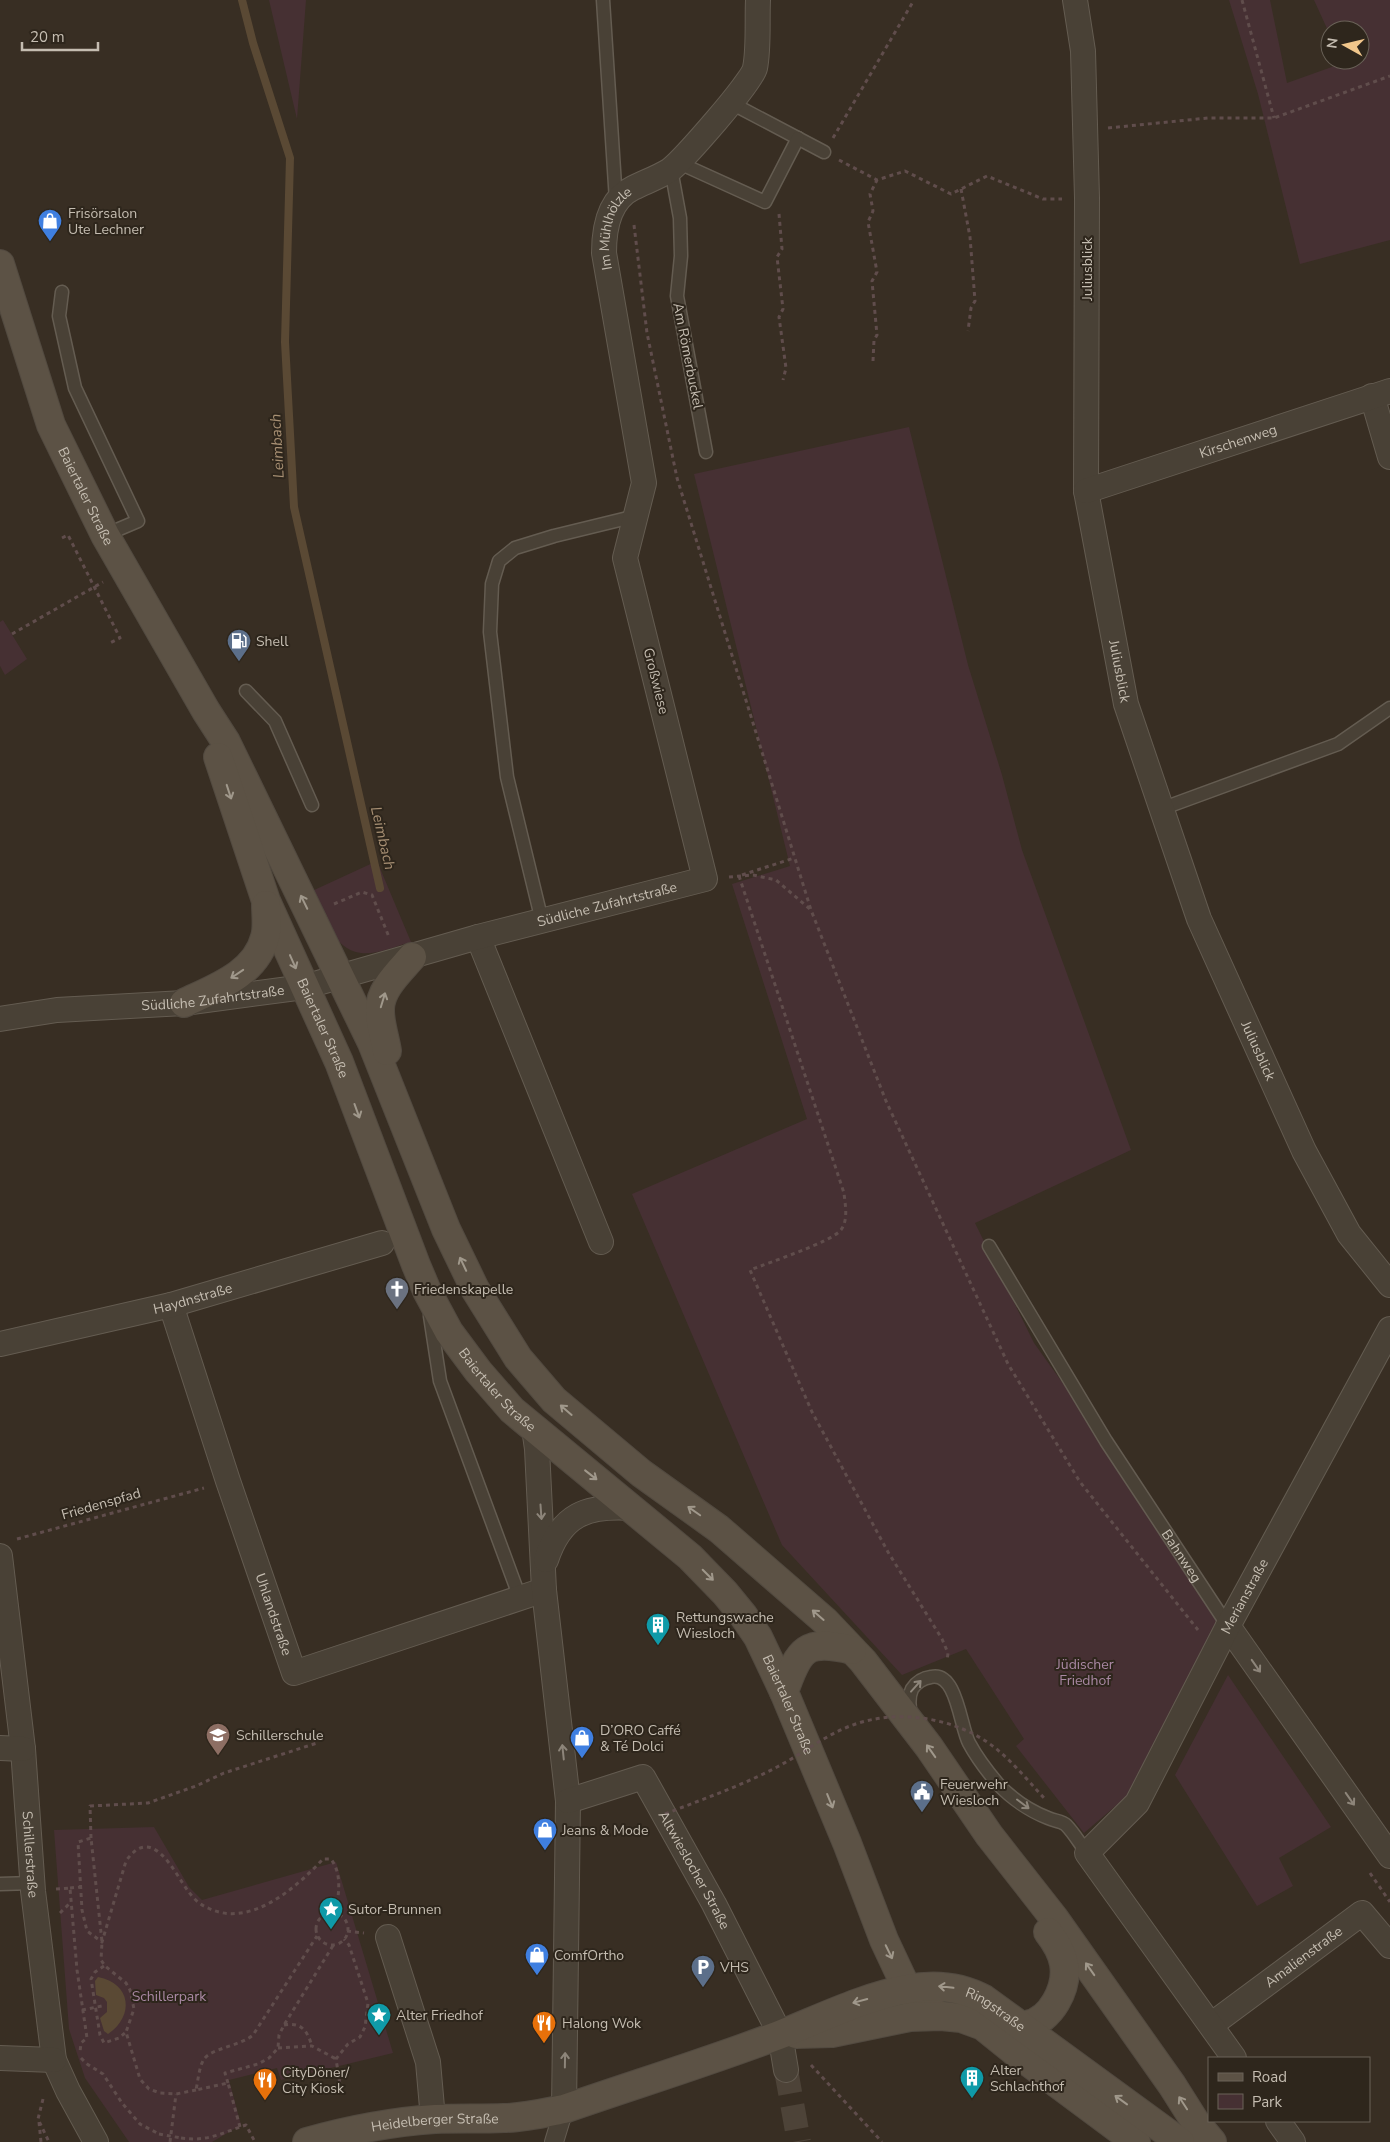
<svg xmlns="http://www.w3.org/2000/svg" width="1390" height="2142" font-family="'Nunito Sans',sans-serif">
  <style>
    .green { fill: #463033 }
    .water { fill: #5a4934 }
    .lines { fill: none; stroke-linecap: round; stroke-linejoin: round }
    .stream { stroke: #5a4934; stroke-width: 8 }
    .minor-tunnel { stroke: #4d4338; stroke-width: 24; stroke-dasharray: 24 12; stroke-linecap: butt }
    .service-casing { stroke: #645c51; stroke-width: 15 }
    .pedestrian-casing { stroke: #645c51; stroke-width: 20 }
    .minor-casing { stroke: #645c51; stroke-width: 26 }
    .secondary-casing { stroke: #524a40; stroke-width: 30 }
    .path { stroke: #604d4c; stroke-width: 3; stroke-dasharray: 4 4; stroke-linecap: butt }
    .service { stroke: #494136; stroke-width: 12 }
    .pedestrian { stroke: #494136; stroke-width: 18 }
    .minor { stroke: #494136; stroke-width: 24 }
    .secondary { stroke: #5c5245; stroke-width: 28 }
    .path-bridge { stroke: #604d4c; stroke-width: 3; stroke-dasharray: 4 4; stroke-linecap: butt }
    .oneway { stroke: #a0988b }
    .oneway2 { stroke: #8d857a }
    .labels { text-anchor: middle; dominant-baseline: central; stroke-width: 4; stroke-linejoin: round; paint-order: stroke }
    .poi-label { font-size: 14px; fill: #c5bdb1; stroke: #2e261c; text-anchor: start }
    .street-label { font-size: 14px; fill: #c5bdb1; stroke: #2e261c }
    .park-label { font-size: 14px; fill: #a988a3; stroke: #2e261c }
    .water-label { font-size: 15px; font-style: italic; fill: #a78f73; stroke: #2e261c }
  </style>
  <rect width="100%" height="100%" fill="#382e23"/>
  <path class="green" d="M 269,0 L 306,0 L 297,119 Z
    M 1229,0 L 1270,0 L 1287,83 L 1343,63 L 1342,60 L 1360,60 L 1360,30 L 1330,30 L 1330,35 L 1314,0 L 1390,0 L 1390,240 L 1300,264 L 1258,94 Z
    M 909,427 L 968,665 L 1002,775 L 1022,850 L 1131,1150 L 975,1223 L 1034,1343 L 1224,1608 L 1126,1797 L 1084,1833 L 1016,1746 L 1024,1739 L 966,1649 L 902,1675 L 782,1545 L 632,1194 L 807,1119 L 732,884 L 790,866 L 694,474 Z
    M 3,620 L 27,659 L 5,675 L 0,666 L 0,622 Z
    M 377,861 L 411,942 C 396,946 377,955 361,953 C 332,949 322,914 312,891 Z
    M 1228,1675 L 1331,1827 L 1279,1858 L 1293,1886 L 1257,1906 L 1175,1775 Z
    M 154,1827 L 189,1887 L 202,1900 L 336,1862 L 393,2053 L 281,2080 L 277,2068 L 229,2080 L 241,2125 L 212,2142 L 129,2142 L 85,2078 L 69,2029 L 54,1830 Z"/>
  <path class="water" d="M 98,1977 C 131,1983 135,2016 108,2034 L 104,2031 L 100,2018 L 107,2012 L 107,2002 L 104,1998 L 96,1995 L 95,1981 Z"/>
  <g class="lines">
    <path class="stream" d="M 242,0 L 253,43 L 290,158 L 285,342 L 294,507 L 380,888"/>
    <path class="minor-tunnel" d="M 786,2070 L 799,2142"/>
    <defs>
      <g id="service">
        <path d="M 603,0 L 616,201"/>
        <path d="M 731,103 L 824,152"/>
        <path d="M 677,162 L 765,202 L 798,138"/>
        <path d="M 671,169 L 680,218 L 681,256 L 677,296 L 706,452"/>
        <path d="M 62,292 L 59,316 L 75,388 L 138,521 L 105,535"/>
        <path d="M 246,691 L 275,721 L 312,805"/>
        <path d="M 1161,809 L 1338,744 L 1390,708"/>
        <path d="M 542,921 L 507,777 L 490,632 L 492,584 L 499,561 L 515,548 L 554,536 L 636,516"/>
        <path id="s1" d="M 989,1246 L 1106,1441 L 1228,1626"/>
        <path d="M 430,1316 L 440,1381 L 520,1598"/>
        <path d="M 911,1715 C 909,1706 908,1698 912,1689 C 916,1683 923,1678 931,1677 C 957,1671 960,1726 969,1743 C 977,1758 987,1771 998,1784 C 1011,1798 1030,1811 1048,1818 C 1054,1821 1062,1821 1066,1825 C 1074,1833 1080,1844 1087,1853"/>
        <path d="M 0,1884 L 33,1883"/>
      </g>
      <path id="pedestrian" d="M 554,2142 L 564,2109"/>
      <g id="minor">
        <path id="s2" d="M 1075,0 L 1083,51 L 1087,198 L 1086,491 L 1126,704 L 1199,919 L 1304,1151 L 1349,1234 L 1390,1285"/>
        <path d="M 1372,396 L 1390,457"/>
        <path id="s3" d="M 1086,491 L 1390,391"/>
        <path d="M 478,937 L 601,1242"/>
        <path id="s4" d="M 0,1019 L 57,1010 L 184,1003 L 304,987 L 478,937 L 705,879 L 625,558 L 644,483 L 604,253 C 604,229 608,200 633,188 C 645,182 659,177 670,170 C 683,160 752,82 755,68 C 759,49 757,20 758,0"/>
        <path id="s5" d="M 171,1305 L 228,1481 L 294,1673 L 544,1590"/>
        <path id="s6" d="M 0,1344 L 171,1305 L 382,1243"/>
        <path d="M 534,1428 L 537,1449 L 544,1590 L 568,1801 L 564,2109"/>
        <path id="s7" d="M 0,1556 L 23,1749 L 33,1891 L 54,2060 L 68,2091 L 96,2142"/>
        <path d="M 546,1560 C 561,1514 587,1505 632,1508"/>
        <path d="M 1228,1626 L 1390,1856"/>
        <path d="M 0,1748 L 23,1749"/>
        <path id="s8" d="M 568,1801 L 643,1777 L 714,1904 L 780,2034 L 786,2070"/>
        <path d="M 388,1937 L 428,2062 L 433,2119"/>
        <path id="s9" d="M 1211,2025 L 1362,1913 L 1390,1946"/>
        <path d="M 0,2058 L 54,2060"/>
        <path id="s10" d="M 1234,2058 L 1087,1853 L 1137,1803 L 1228,1626 L 1390,1329"/>
        <path d="M 1278,2121 L 1293,2142"/>
      </g>
      <g id="secondary">
        <path id="s11" d="M 0,264 L 51,425 L 105,535 L 206,711 L 226,742 L 372,1043 L 446,1229 L 475,1289 L 518,1358 L 554,1400 L 641,1473 L 719,1529 L 825,1621 L 863,1661 L 929,1747 L 989,1835 L 1054,1918 L 1172,2085 L 1196,2123 L 1212,2142"/>
        <path id="s12" d="M 218,757 L 266,901 L 339,1062 L 416,1265 L 427,1291 L 449,1332 L 478,1371 L 512,1410 L 690,1557 L 725,1593 L 743,1615 L 758,1637 L 784,1692 L 847,1843 L 884,1940 L 907,1989 L 929,2010 L 941,2016"/>
        <path d="M 184,1003 C 215,988 256,974 265,937 C 268,927 266,915 266,905"/>
        <path d="M 387,1051 C 385,1038 380,1024 380,1011 C 379,990 399,972 412,957"/>
        <path d="M 784,1692 C 799,1648 806,1639 852,1650"/>
        <path d="M 1006,2026 C 1012,2026 1020,2027 1026,2025 C 1051,2021 1068,1988 1064,1964 C 1062,1952 1055,1941 1048,1932"/>
        <path d="M 796,2034 L 832,2033 L 910,2017 L 941,2016 L 961,2018 L 983,2026 L 1019,2055 L 1136,2142"/>
        <path id="s13" d="M 307,2142 C 349,2130 391,2122 435,2119 C 458,2118 481,2119 504,2118 C 524,2118 544,2113 564,2109 C 636,2084 708,2062 779,2035 C 822,2018 861,1998 907,1989 C 933,1984 960,1986 984,1999 L 1180,2142"/>
      </g>
    </defs>
    <use href="#service" class="service-casing"/>
    <use href="#pedestrian" class="pedestrian-casing"/>
    <use href="#minor" class="minor-casing"/>
    <use href="#secondary" class="secondary-casing"/>
    <path class="path" d="M 1242,0 L 1274,118
      M 1108,128 L 1208,118 L 1274,118 L 1390,76
      M 833,138 L 914,0
      M 839,160 L 877,180 L 905,171 L 951,194 L 987,176 L 1043,199 L 1062,199
      M 961,189 L 970,237 L 975,301 L 971,308 L 968,331
      M 779,214 L 782,249 L 777,257 L 783,309 L 779,317 L 786,368 L 783,380
      M 634,225 L 647,333 L 677,478 L 811,910 L 886,1101 L 1008,1364 L 1080,1482 L 1198,1630
      M 873,361 L 874,340 L 877,335 L 872,281 L 877,272 L 868,222 L 873,211 L 870,194 L 877,180
      M 62,538 L 68,535 L 120,638 L 110,643
      M 12,634 L 103,582
      M 742,875 L 794,858
      M 739,876 L 844,1193 C 845,1204 849,1221 840,1231 C 830,1242 768,1263 750,1270 L 812,1412 L 888,1552 L 942,1639 L 948,1653 L 947,1661
      M 729,877 L 753,875 L 776,880 L 811,910
      M 334,904 L 362,892 L 372,895 L 389,937
      M 17,1539 L 204,1488
      M 91,1838 L 90,1806 L 148,1803 L 196,1786 L 224,1773 L 317,1743
      M 1370,1873 L 1390,1902
      M 70,1888 L 80,1887
      M 56,1889 L 70,1888 L 77,1970 L 87,2038 L 81,2043 L 80,2052
      M 60,1913 L 70,1903
      M316 1929a16 16 0 1 1 32 0a16 16 0 1 1-32 0Z
      M 347,1931 L 364,1933
      M 104,1966 L 95,1972 L 91,1979 L 100,2035 L 104,2043 L 119,2038 L 126,2032
      M 82,2010 L 102,2006
      M 284,2025 C 301,2022 307,2030 312,2046
      M 278,2048 L 312,2046 L 336,2059
      M 81,2058 L 87,2064 L 103,2074 L 122,2103 L 140,2124 L 159,2134
      M 811,2065 L 882,2142
      M 228,2083 L 225,2073 L 258,2064 L 269,2058 L 278,2048 L 279,2035 L 284,2025 L 334,1944
      M 196,2090 L 176,2094 L 160,2093 L 149,2089 L 140,2079 L 126,2032 L 134,2009 L 130,1990 L 126,1983 L 105,1966 L 101,1960 L 102,1942 L 91,1838 L 78,1842 L 82,1910 L 87,1931 L 102,1942 L 126,1861 C 152,1823 174,1872 188,1891 C 193,1898 200,1905 208,1908 C 250,1929 297,1887 323,1859 L 331,1859 C 343,1876 338,1894 336,1914
      M 341,2091 L 336,2059 L 348,2044 L 360,2037 L 365,2027 L 368,2003 L 349,1945 L 344,1939
      M 43,2099 L 38,2119 L 49,2142
      M 39,2122 L 41,2142
      M 240,2127 L 228,2083 L 196,2090 C 198,2081 199,2067 204,2059 C 212,2048 240,2046 253,2035 L 317,1936
      M 181,2138 C 208,2142 221,2133 246,2125 L 255,2142
      M 170,2142 L 176,2094"/>
    <use href="#service" class="service"/>
    <use href="#pedestrian" class="pedestrian"/>
    <use href="#minor" class="minor"/>
    <use href="#secondary" class="secondary"/>
    <path class="path-bridge" d="M 665,1814 C 703,1799 741,1786 777,1767 C 802,1754 824,1736 850,1726 C 896,1708 955,1717 994,1747 C 1013,1762 1029,1782 1045,1799
      M 159,2134 L 181,2138"/>
  </g>
  <defs><path id="oneway-shaft" d="M-6 0H5M1.5-3L5.5 0L1.5 3" fill="none" stroke-width="1.6" stroke-linecap="round" stroke-linejoin="round" transform="scale(1.25)"/></defs>
  <g class="oneway">
    <use href="#oneway-shaft" transform="translate(229 792) rotate(72)"/>
    <use href="#oneway-shaft" transform="translate(304 902) rotate(-116)"/>
    <use href="#oneway-shaft" transform="translate(293 962) rotate(66)"/>
    <use href="#oneway-shaft" transform="translate(237 974) rotate(146)"/>
    <use href="#oneway-shaft" transform="translate(383 1000) rotate(-73)"/>
    <use href="#oneway-shaft" transform="translate(357 1111) rotate(70)"/>
    <use href="#oneway-shaft" transform="translate(463 1264) rotate(-115)"/>
    <use href="#oneway-shaft" transform="translate(566 1410) rotate(-139)"/>
    <use href="#oneway-shaft" transform="translate(591 1475) rotate(38)"/>
    <use href="#oneway-shaft" transform="translate(694 1511) rotate(-145)"/>
    <use href="#oneway-shaft" transform="translate(708 1575) rotate(45)"/>
    <use href="#oneway-shaft" transform="translate(818 1615) rotate(-139)"/>
    <use href="#oneway-shaft" transform="translate(931 1751) rotate(-125)"/>
    <use href="#oneway-shaft" transform="translate(830 1801) rotate(68)"/>
    <use href="#oneway-shaft" transform="translate(889 1952) rotate(64)"/>
    <use href="#oneway-shaft" transform="translate(1090 1969) rotate(-125)"/>
    <use href="#oneway-shaft" transform="translate(946 1987) rotate(-174)"/>
    <use href="#oneway-shaft" transform="translate(860 2001) rotate(165)"/>
    <use href="#oneway-shaft" transform="translate(1121 2100) rotate(-144)"/>
    <use href="#oneway-shaft" transform="translate(1183 2103) rotate(-123)"/>
  </g>
  <g class="oneway2">
    <use href="#oneway-shaft" transform="translate(541 1512) rotate(86)"/>
    <use href="#oneway-shaft" transform="translate(1256 1666) rotate(55)"/>
    <use href="#oneway-shaft" transform="translate(916 1686) rotate(-48)"/>
    <use href="#oneway-shaft" transform="translate(563 1752) rotate(-96)"/>
    <use href="#oneway-shaft" transform="translate(1350 1799) rotate(55)"/>
    <use href="#oneway-shaft" transform="translate(1023 1804) rotate(37)"/>
    <use href="#oneway-shaft" transform="translate(565 2060) rotate(-89)"/>
  </g>
  <defs>
    <symbol id="shop-pin" viewBox="-11 -11 22 30"><path d="M0 17L-7.5 6A9.5 9.5 0 1 1 7.5 6Z" fill="#3f7fe0" stroke="#2e261c"/><path d="M-5-2.5h2.3a2.7 3.5 0 0 1 5.4 0H5L5.5 6h-11ZM-1.5-2.5h3a1.5 2.3 0 0 0-3 0Z" fill="#fff"/></symbol>
    <symbol id="fuel-pin" viewBox="-11 -11 22 30"><path d="M0 17L-7.5 6A9.5 9.5 0 1 1 7.5 6Z" fill="#5c6f8a" stroke="#2e261c"/><path d="M-5.5-6h7V0h2V4h1.3V-2.5L3-4.5l.8-.8L6-3V5H2.5V1h-1V6h-7ZM-4.2-4.7v3.2H.2V-4.7Z" fill="#fff"/></symbol>
    <symbol id="church-pin" viewBox="-11 -11 22 30"><path d="M0 17L-7.5 6A9.5 9.5 0 1 1 7.5 6Z" fill="#6b7280" stroke="#2e261c"/><path d="M-1.2-6h2.4v3.5h3.3v2.4h-3.3V6h-2.4V-.1h-3.3v-2.4h3.3Z" fill="#fff"/></symbol>
    <symbol id="building-pin" viewBox="-11 -11 22 30"><path d="M0 17L-7.5 6A9.5 9.5 0 1 1 7.5 6Z" fill="#0f9aa8" stroke="#2e261c"/><path d="M-4-6H4V6H1V3H-1V6H-4ZM-2.5-4.3h1.7v1.8h-1.7ZM.8-4.3h1.7v1.8H.8ZM-2.5-1h1.7V.8h-1.7ZM.8-1h1.7V.8H.8Z" fill="#fff"/></symbol>
    <symbol id="school-pin" viewBox="-11 -11 22 30"><path d="M0 17L-7.5 6A9.5 9.5 0 1 1 7.5 6Z" fill="#8d6e63" stroke="#2e261c"/><path d="M0-5L7-2L0 1L-7-2ZM-4 1L0 2.5L4 1V4Q0 6-4 4Z" fill="#fff"/></symbol>
    <symbol id="civic-pin" viewBox="-11 -11 22 30"><path d="M0 17L-7.5 6A9.5 9.5 0 1 1 7.5 6Z" fill="#5c6f8a" stroke="#2e261c"/><path d="M-.6-6.5H3V-4.5H.6V-3L4-1V1h2V6H-6V1h2V-1L-.6-3ZM-1.2 2.5V6h2.4V2.5Z" fill="#fff"/></symbol>
    <symbol id="sight-pin" viewBox="-11 -11 22 30"><path d="M0 17L-7.5 6A9.5 9.5 0 1 1 7.5 6Z" fill="#0f9aa8" stroke="#2e261c"/><path d="M0-6L1.8-2.2L6-1.7L2.9 1.2L3.7 5.4L0 3.3L-3.7 5.4L-2.9 1.2L-6-1.7L-1.8-2.2Z" fill="#fff"/></symbol>
    <symbol id="parking-pin" viewBox="-11 -11 22 30"><path d="M0 17L-7.5 6A9.5 9.5 0 1 1 7.5 6Z" fill="#5c6f8a" stroke="#2e261c"/><path d="M-3.5-5.5H1a3.5 3.5 0 0 1 0 7H-1V5.5H-3.5ZM-1-3.4V-.6H.8a1.4 1.4 0 0 0 0-2.8Z" fill="#fff"/></symbol>
    <symbol id="restaurant-pin" viewBox="-11 -11 22 30"><path d="M0 17L-7.5 6A9.5 9.5 0 1 1 7.5 6Z" fill="#e8710a" stroke="#2e261c"/><path d="M-5-6h1v4h1v-4h1v4h1v-4h1v5L-1.5 .5V6h-2V.5L-5-1ZM5-6V6H3V1.5H1.5Q1.5-4 5-6Z" fill="#fff"/></symbol>
  </defs>
  <g fill-rule="evenodd">
    <use href="#shop-pin" x="36" y="207" width="28" height="38"/>
    <use href="#fuel-pin" x="225" y="627" width="28" height="38"/>
    <use href="#church-pin" x="383" y="1275" width="28" height="38"/>
    <use href="#building-pin" x="644" y="1611" width="28" height="38"/>
    <use href="#school-pin" x="204" y="1721" width="28" height="38"/>
    <use href="#shop-pin" x="568" y="1724" width="28" height="38"/>
    <use href="#civic-pin" x="908" y="1778" width="28" height="38"/>
    <use href="#shop-pin" x="531" y="1816" width="28" height="38"/>
    <use href="#sight-pin" x="317" y="1895" width="28" height="38"/>
    <use href="#shop-pin" x="523" y="1941" width="28" height="38"/>
    <use href="#parking-pin" x="689" y="1953" width="28" height="38"/>
    <use href="#sight-pin" x="365" y="2001" width="28" height="38"/>
    <use href="#restaurant-pin" x="530" y="2009" width="28" height="38"/>
    <use href="#building-pin" x="958" y="2064" width="28" height="38"/>
    <use href="#restaurant-pin" x="251" y="2066" width="28" height="38"/>
  </g>
  <g class="labels">
    <g class="poi-label">
      <text x="68" y="213">Frisörsalon<tspan x="68" dy="16">Ute Lechner</tspan></text>
      <text x="256" y="641">Shell</text>
      <text x="414" y="1289">Friedenskapelle</text>
      <text x="676" y="1617">Rettungswache<tspan x="676" dy="16">Wiesloch</tspan></text>
      <text x="600" y="1730">D’ORO Caffé<tspan x="600" dy="16">&amp; Té Dolci</tspan></text>
      <text x="236" y="1735">Schillerschule</text>
      <text x="940" y="1784">Feuerwehr<tspan x="940" dy="16">Wiesloch</tspan></text>
      <text x="562" y="1830">Jeans &amp; Mode</text>
      <text x="348" y="1909">Sutor-Brunnen</text>
      <text x="554" y="1955">ComfOrtho</text>
      <text x="720" y="1967">VHS</text>
      <text x="396" y="2015">Alter Friedhof</text>
      <text x="562" y="2023">Halong Wok</text>
      <text x="990" y="2070">Alter<tspan x="990" dy="16">Schlachthof</tspan></text>
      <text x="282" y="2072">CityDöner/<tspan x="282" dy="16">City Kiosk</tspan></text>
    </g>
    <g class="street-label">
      <text stroke="none"><textPath href="#s4" startOffset="1390">Im Mühlhölzle</textPath></text>
      <text transform="translate(1087 269) rotate(-90)">Juliusblick</text>
      <text transform="translate(688 356) rotate(79)">Am Römerbuckel</text>
      <text stroke="none"><textPath href="#s3" startOffset="160">Kirschenweg</textPath></text>
      <text stroke="none"><textPath href="#s11" startOffset="248">Baiertaler Straße</textPath></text>
      <text stroke="none"><textPath href="#s2" startOffset="675">Juliusblick</textPath></text>
      <text transform="translate(656 681) rotate(76)">Großwiese</text>
      <text stroke="none"><textPath href="#s4" startOffset="620">Südliche Zufahrtstraße</textPath></text>
      <text stroke="none"><textPath href="#s4" startOffset="214">Südliche Zufahrtstraße</textPath></text>
      <text stroke="none"><textPath href="#s12" startOffset="291">Baiertaler Straße</textPath></text>
      <text stroke="none"><textPath href="#s2" startOffset="1080">Juliusblick</textPath></text>
      <text stroke="none"><textPath href="#s6" startOffset="198">Haydnstraße</textPath></text>
      <text stroke="none"><textPath href="#s12" startOffset="696">Baiertaler Straße</textPath></text>
      <text transform="translate(101 1504) rotate(-16)">Friedenspfad</text>
      <text stroke="none"><textPath href="#s1" startOffset="365">Bahnweg</textPath></text>
      <text stroke="none"><textPath href="#s10" startOffset="556">Merianstraße</textPath></text>
      <text stroke="none"><textPath href="#s5" startOffset="326">Uhlandstraße</textPath></text>
      <text stroke="none"><textPath href="#s12" startOffset="1131">Baiertaler Straße</textPath></text>
      <text stroke="none"><textPath href="#s7" startOffset="300">Schillerstraße</textPath></text>
      <text stroke="none"><textPath href="#s8" startOffset="185">Altwieslocher Straße</textPath></text>
      <text stroke="none"><textPath href="#s9" startOffset="115">Amalienstraße</textPath></text>
      <text stroke="none"><textPath href="#s13" startOffset="718">Ringstraße</textPath></text>
      <text stroke="none"><textPath href="#s13" startOffset="130">Heidelberger Straße</textPath></text>
    </g>
    <g class="park-label">
      <text x="1085" y="1664">Jüdischer<tspan x="1085" dy="16">Friedhof</tspan></text>
      <text x="169" y="1996">Schillerpark</text>
    </g>
    <g class="water-label">
      <text transform="translate(277 446) rotate(-93)">Leimbach</text>
      <text transform="translate(383 838) rotate(77)">Leimbach</text>
    </g>
  </g>
  <rect x="1208" y="2057" width="162" height="65" fill="#2e261c" stroke="#6a6258"/>
  <rect x="1218" y="2073" width="25" height="8" fill="#5c5245" stroke="#6a6258"/>
  <text x="1252" y="2082" font-size="15" fill="#c5bdb1">Road</text>
  <rect x="1218" y="2094" width="25" height="15" fill="#463033" stroke="#6a6258"/>
  <text x="1252" y="2107" font-size="15" fill="#c5bdb1">Park</text>
  <g transform="translate(1345 45) rotate(278)"><circle r="24" fill="#2e261c" stroke="#6a6258"/>
  <path d="M0-4L9 19L0 12L-9 19Z" fill="#f1c68b"/>
  <text y="-8" font-size="14" font-weight="bold" text-anchor="middle" fill="#c5bdb1">N</text>
  </g>
  <path d="M22 42v8h76v-8" fill="none" stroke="#c5bdb1" stroke-width="2.5"/>
  <text x="30" y="42" font-size="15" fill="#c5bdb1" stroke="#2e261c" stroke-width="4" paint-order="stroke">20 m</text>
</svg>
